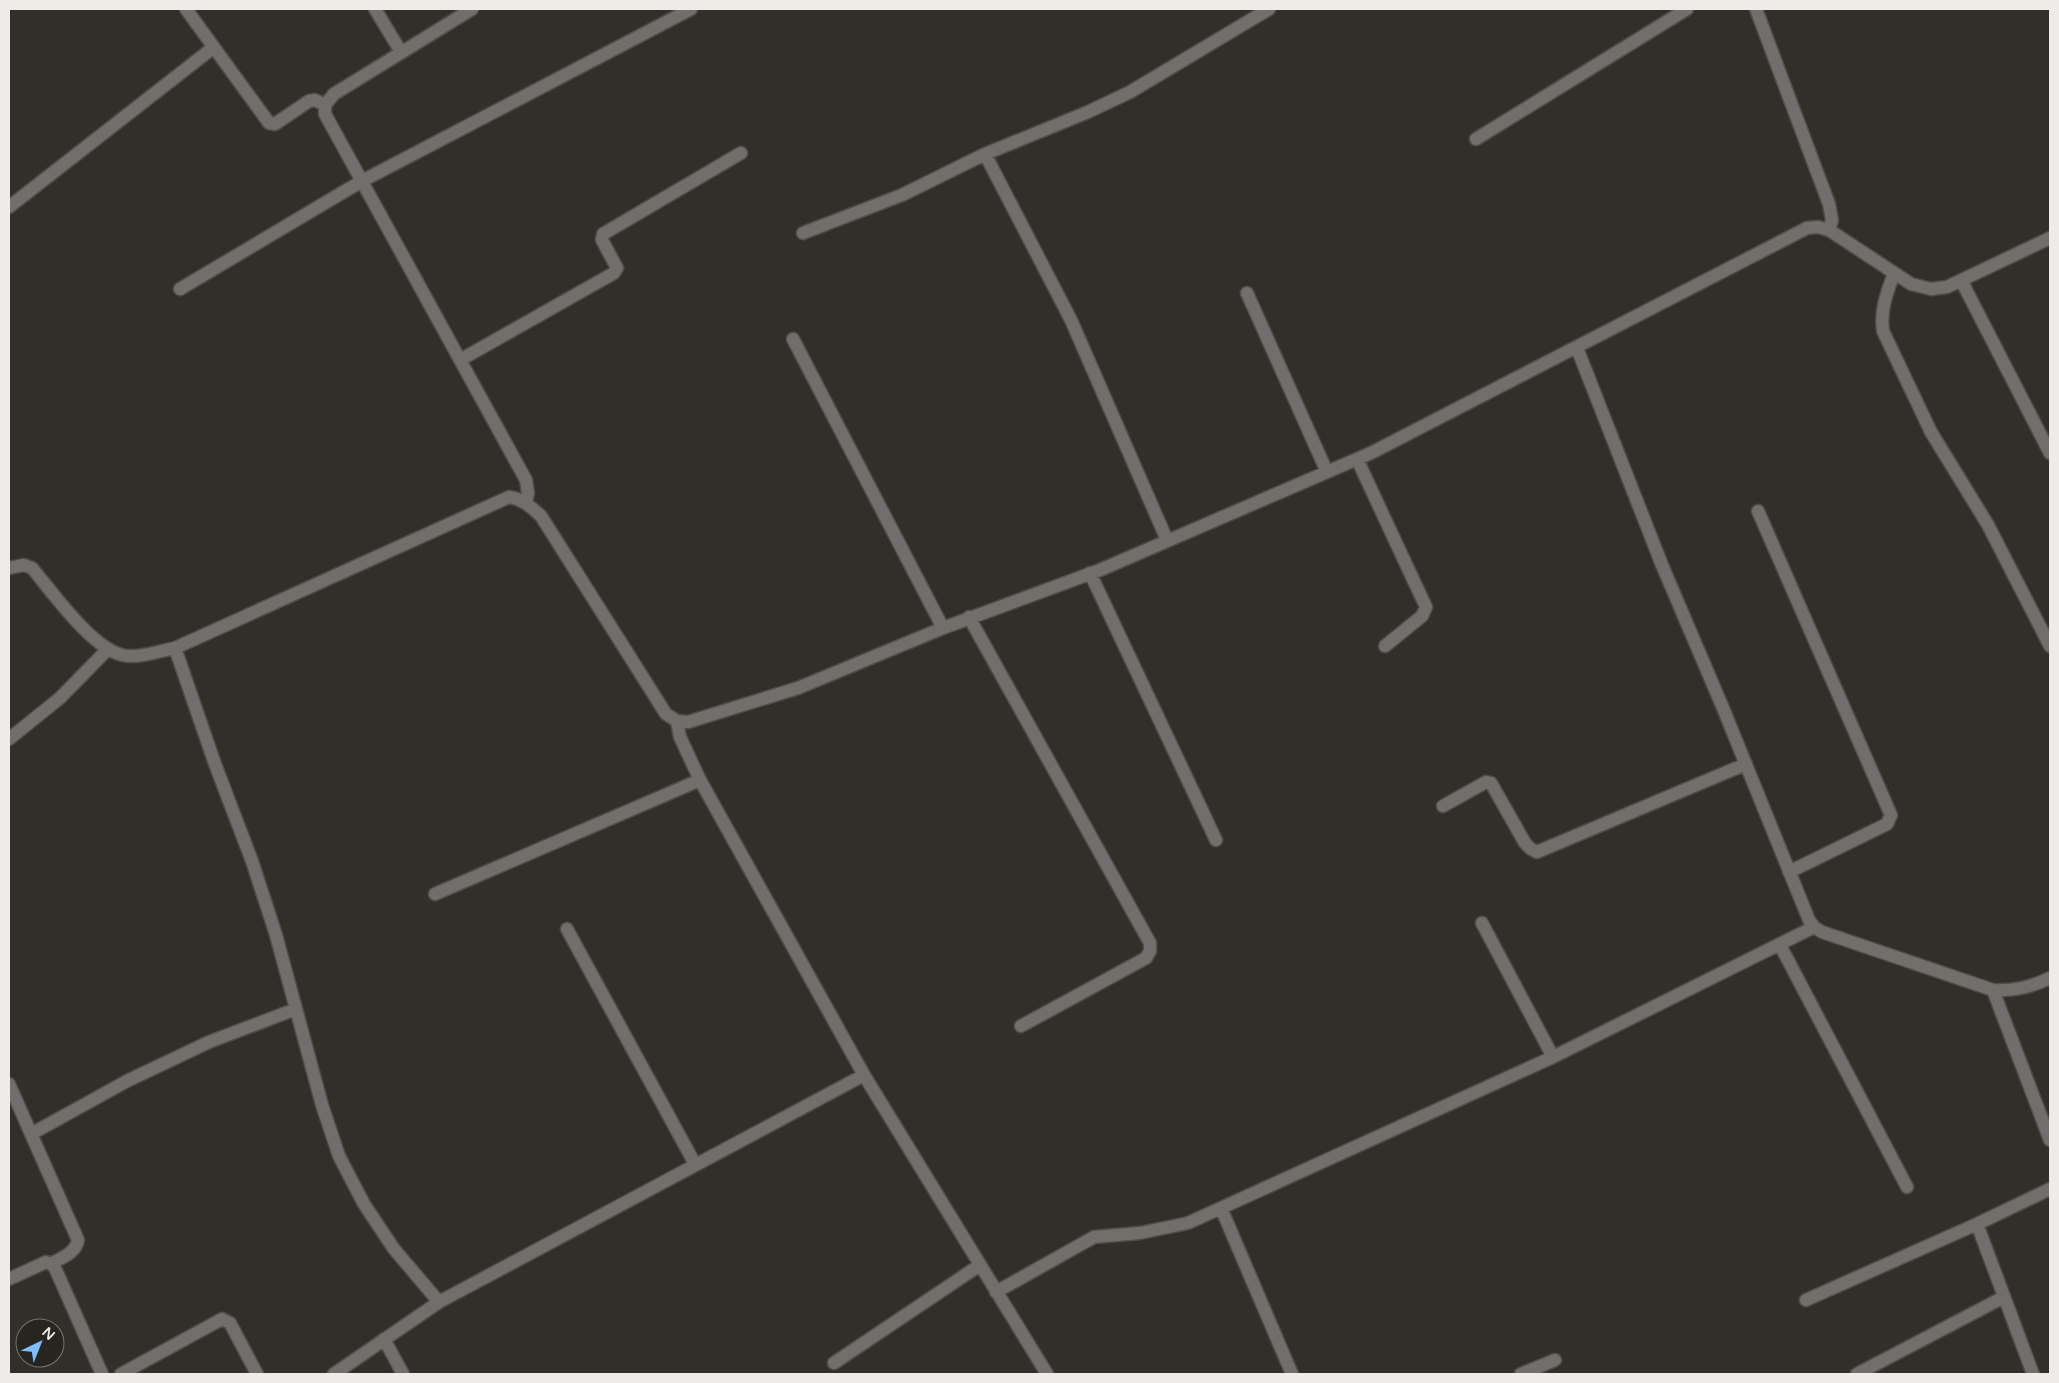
<svg xmlns="http://www.w3.org/2000/svg" width="2059" height="1383" font-family="'Varela Round',sans-serif">
  <style>
    .lines { fill: none; stroke-linecap: round; stroke-linejoin: round }
    .street-casing { stroke: #4e4d49; stroke-width: 15 }
    .street { stroke: #706f6d; stroke-width: 12 }
  </style>
  <rect width="100%" height="100%" fill="#302f2a"/>
  <g class="lines">
    <defs>
      <path id="street" d="M 186,9 L 269,123 L 275,124 L 309,101 L 315,100 L 325,105
        M 375,9 L 401,52
        M 472,9 L 334,94 L 325,105 L 325,114 L 526,480 L 528,493 L 526,502
        M 1756,9 L 1829,204 L 1832,220 L 1829,230
        M 1476,139 L 1687,9
        M 985,154 L 1071,320 L 1167,540
        M 9,207 L 214,47
        M 803,233 L 902,195 L 985,154 L 1088,112 L 1130,92 L 1269,9
        M 1894,273 C 1887,293 1880,309 1883,331 L 1931,432 L 1988,525 L 2050,646
        M 1961,280 L 2050,453
        M 180,289 L 362,181 L 691,9
        M 1247,293 L 1327,472
        M 793,339 L 943,628
        M 1577,348 L 1662,565 L 1723,708 L 1809,920 L 1814,927 L 1822,932 L 1993,990 C 2015,991 2031,987 2050,978
        M 460,360 L 614,273 L 617,268 L 602,240 L 603,234 L 741,153
        M 1357,459 L 1426,607 L 1422,616 L 1385,646
        M 1758,511 L 1891,815 L 1887,824 L 1789,872
        M 9,568 L 24,565 L 32,568 C 53,593 91,647 122,655 C 138,659 159,651 175,648 L 509,497 C 523,499 531,507 541,516 L 666,714 L 677,721 L 688,722 L 798,688 L 943,628 L 1100,570 L 1371,453 L 1807,228 L 1818,227 L 1829,230 L 1911,284 L 1931,289 L 1947,287 L 2050,238
        M 1090,573 L 1216,840
        M 969,617 L 1150,943 L 1150,951 L 1146,958 L 1021,1026
        M 175,648 L 215,764 L 252,861 L 276,935 L 322,1105 L 339,1156 L 364,1204 L 394,1249 L 439,1302
        M 677,721 L 680,737 L 700,780 L 864,1075 L 1047,1374
        M 9,739 L 60,698 L 107,650
        M 1443,806 L 1486,782 L 1491,783 L 1525,843 L 1531,849 L 1537,852 L 1746,764
        M 435,894 L 700,780
        M 1482,923 L 1553,1057
        M 567,929 L 695,1164
        M 1780,945 L 1907,1187
        M 1993,990 L 2050,1140
        M 9,1084 L 78,1240 C 76,1253 61,1258 51,1264
        M 31,1134 L 127,1081 L 209,1042 L 296,1009
        M 1221,1208 L 1292,1374
        M 1977,1224 L 2033,1374
        M 9,1279 L 46,1262 L 51,1264 L 55,1268 L 102,1374
        M 996,1292 L 1094,1237 L 1140,1233 L 1188,1223 L 1553,1057 L 1814,927
        M 1806,1300 L 1977,1224 L 2050,1189
        M 384,1339 L 403,1374
        M 834,1363 L 980,1265
        M 121,1374 L 222,1319 L 230,1323 L 257,1374
        M 334,1374 L 439,1302 L 864,1075
        M 1521,1374 L 1555,1360
        M 1857,1374 L 2004,1297"/>
    </defs>
    <use href="#street" class="street-casing"/>
    <use href="#street" class="street"/>
  </g>
  <rect width="2059" height="1383" fill="none" stroke="#edece9" stroke-width="20"/>
  <g transform="translate(40 1343) rotate(43)"><circle r="24" fill="#262520" stroke="#767570"/>
  <path d="M0-4L9 19L0 12L-9 19Z" fill="#81bdfa"/>
  <text y="-8" font-size="14" font-weight="bold" text-anchor="middle" fill="#edece9">N</text>
  </g>
</svg>
